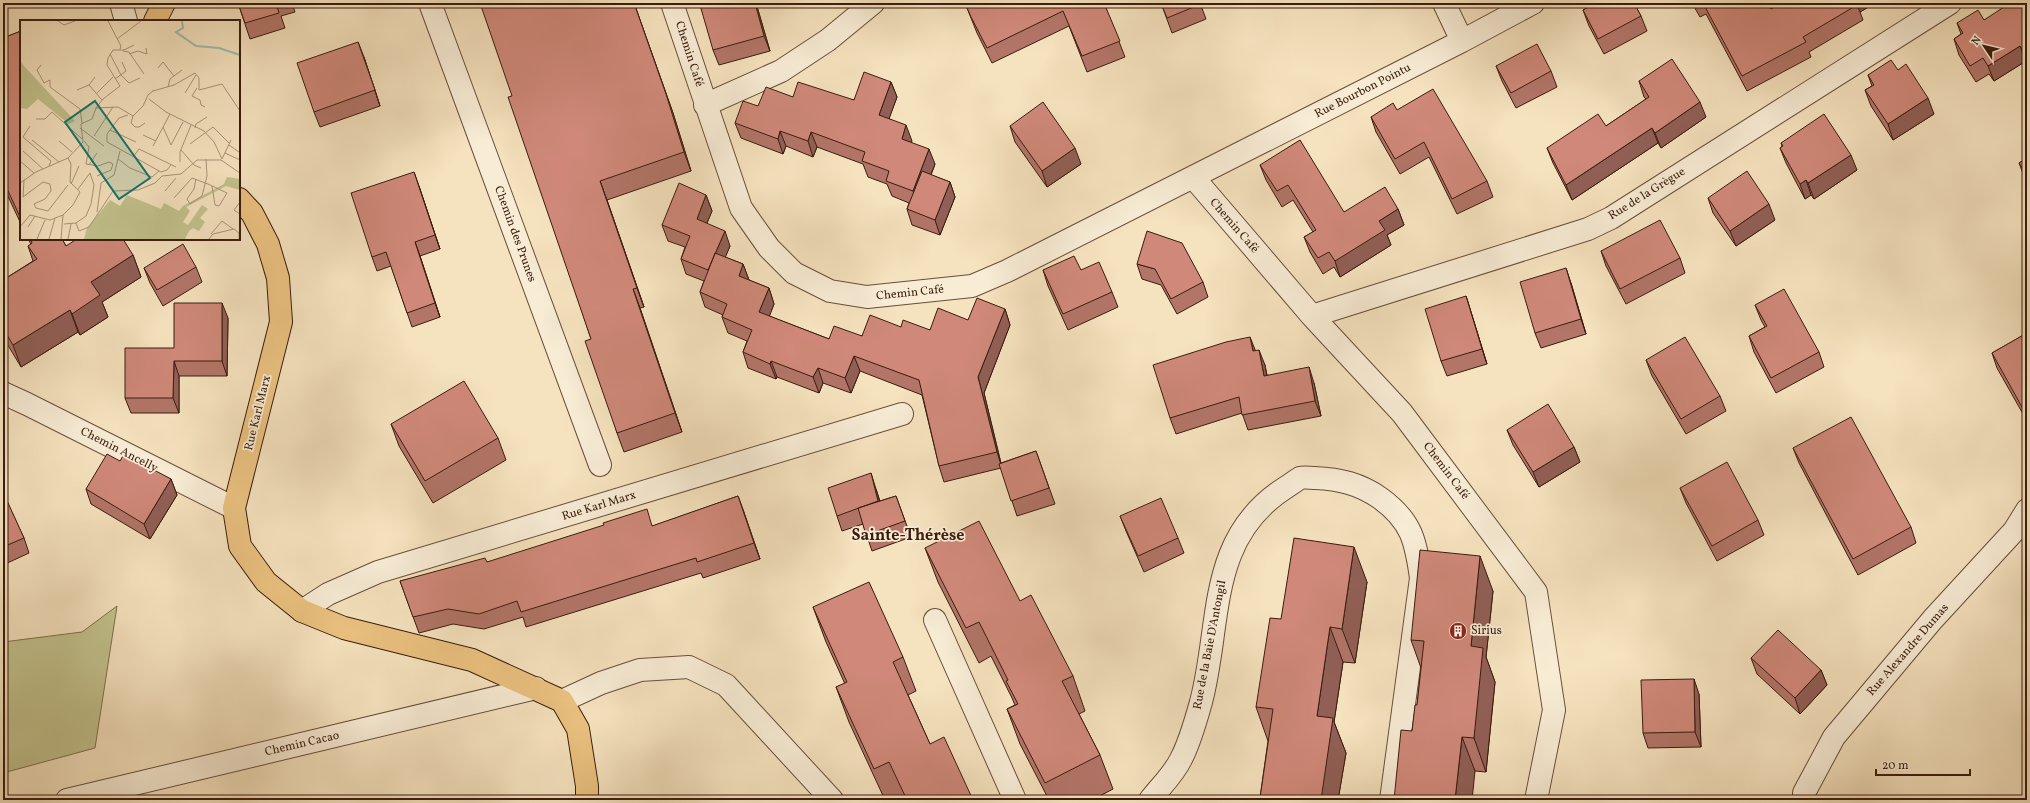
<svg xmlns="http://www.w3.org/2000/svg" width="2030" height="803" font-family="Vollkorn,serif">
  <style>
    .green { fill: #c2c28d; stroke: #7e6f4e }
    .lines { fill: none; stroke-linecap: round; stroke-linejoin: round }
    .minor-casing { stroke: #694e3a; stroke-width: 24 }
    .major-casing { stroke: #3a1c0e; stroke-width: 24 }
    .minor { stroke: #f8ecd5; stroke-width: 22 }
    .major { stroke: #eac17f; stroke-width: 22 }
    .wall { fill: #b27568; stroke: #3a1c0e }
    .shaded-wall { fill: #915f55; stroke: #3a1c0e }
    .building { fill: #cf8879; stroke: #3a1c0e }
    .labels { text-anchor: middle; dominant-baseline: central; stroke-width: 3.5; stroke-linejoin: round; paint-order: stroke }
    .street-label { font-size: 12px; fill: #3a1c0e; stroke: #f8ecd5 }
    .poi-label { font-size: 12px; fill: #3a1c0e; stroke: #f8ecd5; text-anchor: start }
    .district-label { font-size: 16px; font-weight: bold; fill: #3a1c0e; stroke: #f8ecd5 }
    .inset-river { fill: none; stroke: #9dbeae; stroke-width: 2 }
    .inset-road { fill: none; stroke: #aa9378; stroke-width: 1 }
    .view { fill: #0f766e; fill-opacity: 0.15; stroke: #0f766e; stroke-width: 2 }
    .inset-edge { fill: none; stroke: #3a1c0e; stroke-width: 2 }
  </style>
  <rect width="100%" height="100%" fill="#f5e2be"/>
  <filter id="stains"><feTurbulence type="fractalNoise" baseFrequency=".005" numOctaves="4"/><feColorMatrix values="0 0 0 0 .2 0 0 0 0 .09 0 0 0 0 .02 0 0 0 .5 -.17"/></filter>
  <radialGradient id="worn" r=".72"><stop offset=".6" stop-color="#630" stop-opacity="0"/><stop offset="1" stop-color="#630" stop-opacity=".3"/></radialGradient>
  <path class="green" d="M 117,606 L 95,748 L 3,773 L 3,642 L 82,632 Z"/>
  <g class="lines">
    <defs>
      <path id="minor" d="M 121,3 L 126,21
        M 430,3 L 600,465
        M 672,3 L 741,208 L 769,248 L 794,273 L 830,291 L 867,297 L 972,286 L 1007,271 L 1462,41 L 1533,3
        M 1444,3 L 1462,41
        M 705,105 L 781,71 L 828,40 L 873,3
        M 1193,177 L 1312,316 L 1402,413 L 1536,592 L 1554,710 L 1536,800
        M 1312,316 L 1588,229 L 1611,218 L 1950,3
        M 3,393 L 27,404 L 234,508
        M 302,611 L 328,594 L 378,572 L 902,414
        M 935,620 L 1015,800
        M 562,701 L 601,683 L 640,670 L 689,667 L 726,685 L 832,800
        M 67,800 L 536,688
        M 1150,800 C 1160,787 1174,774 1181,759 C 1190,742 1196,720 1201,702 C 1222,623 1206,539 1285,488 C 1290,485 1295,481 1300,478 C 1304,477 1311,478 1315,478 C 1340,479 1360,484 1380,498 C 1412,521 1416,542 1421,578 L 1391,800
        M 1804,800 L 1804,793 L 1834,737 L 1933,619 L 2014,531 L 2027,510"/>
      <path id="major" d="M 155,21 L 164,3
        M 239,199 L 252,213 L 268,244 L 278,278 L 281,322 L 234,508 L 240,546 L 266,582 L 302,611 L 344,628 L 472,660 L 562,701 L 578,729 L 587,786 L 587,800"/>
    </defs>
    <use href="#minor" class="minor-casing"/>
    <use href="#major" class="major-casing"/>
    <use href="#minor" class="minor"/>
    <use href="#major" class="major"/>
  </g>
  <path class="wall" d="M 238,3 L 292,3 L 295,12 L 281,16 L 285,28 L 250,39 Z
    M 634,3 L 673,113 L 691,171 L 607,200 L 644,307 L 640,308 L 682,432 L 624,452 L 617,433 L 591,339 L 512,96 Z
    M 756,3 L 770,51 L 719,65 L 713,50 Z
    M 965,3 L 1104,3 L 1125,57 L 1087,72 L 1069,26 L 992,63 L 977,33 Z
    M 1161,3 L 1200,3 L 1206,19 L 1172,33 Z
    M 1595,3 L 1634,3 L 1641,16 L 1647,31 L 1604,54 L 1589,26 L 1583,10 L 1595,4 Z
    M 1692,3 L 1768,3 L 1771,9 L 1869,3 L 1870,6 L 1860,12 L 1863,20 L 1809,52 L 1811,57 L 1747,91 L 1706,14 L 1700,17 Z
    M 2027,3 L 2027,63 L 2026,61 L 1994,81 L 1989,74 L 1976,82 L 1959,55 L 1954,39 L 1961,34 L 1957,23 L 1984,20 Z
    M 21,31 L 21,224 L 5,190 L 3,191 L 3,38 Z
    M 364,57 L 380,106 L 320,127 L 314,112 Z
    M 1496,66 L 1551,71 L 1557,87 L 1516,108 L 1502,81 Z
    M 1898,70 L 1934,114 L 1893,140 L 1871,106 L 1865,90 L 1872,86 L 1868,75 Z
    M 1639,81 L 1706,117 L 1661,148 L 1658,143 L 1572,200 L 1553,163 L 1547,148 L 1606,126 L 1646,99 L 1644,97 Z
    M 891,82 L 897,97 L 889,118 L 912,141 L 911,142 L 935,164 L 931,175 L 950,182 L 955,197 L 940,235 L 912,225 L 907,209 L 909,203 L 892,196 L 887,184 L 868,177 L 863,164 L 817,147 L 813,157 L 786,146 L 783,154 L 741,138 L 735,123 L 758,106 L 793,97 L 854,100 Z
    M 1397,110 L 1487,181 L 1493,197 L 1457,214 L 1429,157 L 1400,174 L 1376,132 L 1371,117 Z
    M 1010,126 L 1081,164 L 1047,187 L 1015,142 Z
    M 1781,143 L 1857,170 L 1814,199 L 1811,195 L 1805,199 L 1786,163 L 1780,148 L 1782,146 Z
    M 2027,158 L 2027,182 L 2025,179 L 2019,163 Z
    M 1260,165 L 1344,212 L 1398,209 L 1404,225 L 1387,235 L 1391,245 L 1340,277 L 1334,267 L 1323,274 L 1310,252 L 1304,237 L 1313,232 L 1293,200 L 1282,207 L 1266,180 Z
    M 419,186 L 440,249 L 420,256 L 440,317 L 412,327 L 391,266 L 377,271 L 372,257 Z
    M 706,195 L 712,211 L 707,223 L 730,246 L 725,257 L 743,264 L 749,280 L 769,288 L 774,304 L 769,316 L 829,339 L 862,336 L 901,327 L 930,330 L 968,320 L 1005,309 L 1010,325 L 984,393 L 1001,463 L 1036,451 L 1055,504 L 1017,516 L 1001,468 L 944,482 L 939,466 L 922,395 L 860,371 L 851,393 L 823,383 L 819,393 L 777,377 L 776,379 L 748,368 L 743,352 L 747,341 L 728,333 L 722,317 L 723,315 L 705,307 L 700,292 L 704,281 L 686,274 L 681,259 L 685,247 L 668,241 L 662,225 Z
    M 1708,198 L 1775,220 L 1736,246 L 1713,213 Z
    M 28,239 L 62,239 L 66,246 L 133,255 L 141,277 L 102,302 L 108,317 L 80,335 L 78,332 L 21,367 L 3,337 L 3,280 L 33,261 L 28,246 L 31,244 Z
    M 1601,251 L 1680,258 L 1685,273 L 1626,304 L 1606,266 Z
    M 1137,264 L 1203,282 L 1208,297 L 1177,314 L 1161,285 L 1142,279 Z
    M 196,267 L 202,282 L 163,306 L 150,283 L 144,268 Z
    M 1043,270 L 1081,270 L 1112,292 L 1118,307 L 1068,330 L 1048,286 Z
    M 1571,283 L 1586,334 L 1541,348 L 1535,333 Z
    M 1466,296 L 1471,312 L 1487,364 L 1447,376 L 1441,361 Z
    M 1755,305 L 1819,352 L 1824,367 L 1776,393 L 1754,352 L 1749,336 L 1765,327 L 1761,320 Z
    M 228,318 L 227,376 L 179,376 L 179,413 L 131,413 L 125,398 L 174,348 Z
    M 2027,333 L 2027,421 L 1997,368 L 1992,353 Z
    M 1255,350 L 1265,365 L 1267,375 L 1314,383 L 1321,416 L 1248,430 L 1242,413 L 1176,434 L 1170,418 Z
    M 1646,360 L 1720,396 L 1726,411 L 1686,434 L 1652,376 Z
    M 391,424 L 498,438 L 506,460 L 433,503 L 399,446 Z
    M 1507,430 L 1574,447 L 1580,462 L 1539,487 L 1513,445 Z
    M 1793,448 L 1911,527 L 1916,543 L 1858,575 L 1799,463 Z
    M 120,461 L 171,479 L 177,495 L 150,539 L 91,504 L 86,489 Z
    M 1680,488 L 1758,520 L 1764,535 L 1717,561 L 1686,503 Z
    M 876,489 L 880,501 L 896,496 L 911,537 L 872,551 L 863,524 L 842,531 L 837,516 Z
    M 3,494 L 24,538 L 29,553 L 3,565 Z
    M 738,496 L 760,559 L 703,578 L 701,573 L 526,627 L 523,617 L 484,629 L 453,624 L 419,633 L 400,581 L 653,526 Z
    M 1120,516 L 1178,538 L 1184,553 L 1144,572 L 1126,531 Z
    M 925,548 L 1020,601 L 1073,676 L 1085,711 L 1079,714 L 1100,755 L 1113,789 L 1092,800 L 1049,800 L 1020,744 L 1007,709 L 1015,705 L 1012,698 L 991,656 L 979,663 L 938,582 Z
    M 1367,582 L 1355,663 L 1343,662 L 1334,722 L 1346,753 L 1338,800 L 1260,800 L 1260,798 L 1268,741 L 1256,707 Z
    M 1493,591 L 1486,657 L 1495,682 L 1486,772 L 1475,771 L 1412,731 L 1417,705 L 1421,668 L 1411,640 Z
    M 813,607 L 903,657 L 916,691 L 908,695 L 930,744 L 973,800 L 903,800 L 902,797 L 895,800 L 885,800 L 849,722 L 836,687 L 845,684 L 826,642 Z
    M 1751,658 L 1821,670 L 1827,685 L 1800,714 L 1757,674 Z
    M 1699,694 L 1701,747 L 1648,748 L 1643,733 Z"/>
  <path class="shaded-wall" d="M 634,3 L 673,113 L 691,171 L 684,152 Z
    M 755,3 L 756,3 L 770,51 L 764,36 Z
    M 1855,3 L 1869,3 L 1870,6 L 1860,12 L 1857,5 Z
    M 358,42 L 364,57 L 380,106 L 375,90 Z
    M 2020,46 L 2026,61 L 1994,81 L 1988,66 Z
    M 891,82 L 897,97 L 885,130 L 879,115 Z
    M 1928,98 L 1934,114 L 1893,140 L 1888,124 Z
    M 1700,102 L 1706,117 L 1661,148 L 1655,133 Z
    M 906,125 L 912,141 L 907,154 L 902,139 Z
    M 1652,128 L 1658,143 L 1572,200 L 1566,185 Z
    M 780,131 L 786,146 L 783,154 L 778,139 Z
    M 811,132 L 817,147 L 813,157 L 808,141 Z
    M 1075,148 L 1081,164 L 1047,187 L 1042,171 Z
    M 929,149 L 935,164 L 919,206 L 913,191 Z
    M 1851,155 L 1857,170 L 1814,199 L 1808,183 Z
    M 414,172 L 419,186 L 440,249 L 435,235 Z
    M 1806,180 L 1811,195 L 1805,199 L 1800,184 Z
    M 600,181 L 607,200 L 644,307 L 637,288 Z
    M 950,182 L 955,197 L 940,235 L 935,220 Z
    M 706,195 L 712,211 L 702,235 L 697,219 Z
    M 1769,204 L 1775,220 L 1736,246 L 1730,231 Z
    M 1398,209 L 1404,225 L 1387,235 L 1391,245 L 1340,277 L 1335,261 L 1379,221 Z
    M 725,231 L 730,246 L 714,285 L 708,270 Z
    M 415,242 L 420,256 L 440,317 L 435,303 Z
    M 133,255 L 141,277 L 102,302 L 108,317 L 80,335 L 72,314 L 91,282 Z
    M 743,264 L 749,280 L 744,292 L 739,276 Z
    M 1566,268 L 1571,283 L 1586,334 L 1581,319 Z
    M 769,288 L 774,304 L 765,328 L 759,312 Z
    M 633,289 L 640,308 L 682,432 L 675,413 Z
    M 1466,296 L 1471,312 L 1487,364 L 1482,349 Z
    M 222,303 L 228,318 L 227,376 L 222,361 Z
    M 1005,309 L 1010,325 L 984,393 L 1002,468 L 997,452 L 978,377 Z
    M 70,310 L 78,332 L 21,367 L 13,345 Z
    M 1250,337 L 1256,352 L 1253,351 Z
    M 1259,350 L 1265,365 L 1269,391 L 1264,376 Z
    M 854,356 L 860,371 L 851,393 L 845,378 Z
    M 174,361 L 179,376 L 179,413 L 173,398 Z
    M 771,361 L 777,377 L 776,379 L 770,364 Z
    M 1309,367 L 1314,383 L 1321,416 L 1315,401 Z
    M 818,368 L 823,383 L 819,393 L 813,377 Z
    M 1574,447 L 1580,462 L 1539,487 L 1533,472 Z
    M 871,473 L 876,489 L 884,516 L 878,501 Z
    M 171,479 L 177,495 L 150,539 L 144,524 Z
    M 738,496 L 744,512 L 760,559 L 754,543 Z
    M 1354,547 L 1367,582 L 1355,663 L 1342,629 Z
    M 1480,556 L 1493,591 L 1486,657 L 1495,682 L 1486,772 L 1474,738 L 1471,646 Z
    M 1330,627 L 1343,662 L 1334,722 L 1346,753 L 1338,800 L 1321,800 L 1317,716 Z
    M 1821,670 L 1827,685 L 1800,714 L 1795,698 Z
    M 1694,679 L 1699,694 L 1701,747 L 1695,732 Z
    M 1462,737 L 1475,771 L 1472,800 L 1455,800 Z"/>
  <path class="building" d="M 238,3 L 276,3 L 279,13 L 245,23 Z
    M 480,3 L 634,3 L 666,94 L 684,152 L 600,181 L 637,288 L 633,289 L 675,413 L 617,433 L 585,341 L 591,339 L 508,97 L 512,96 Z
    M 706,3 L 755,3 L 764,36 L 713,50 L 700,5 Z
    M 965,3 L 1104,3 L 1120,41 L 1082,56 L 1063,11 L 987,48 L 971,17 Z
    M 1161,3 L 1200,3 L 1201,4 L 1167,18 Z
    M 1596,3 L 1634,3 L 1641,16 L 1598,39 L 1583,10 Z
    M 1703,3 L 1768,3 L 1771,9 L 1780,3 L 1856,3 L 1857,5 L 1803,37 L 1806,42 L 1742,76 Z
    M 2010,3 L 2027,3 L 2027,58 L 2020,46 L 1988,66 L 1983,58 L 1970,66 L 1954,39 L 1963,33 L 1957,23 L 1978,10 L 1984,20 Z
    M 21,31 L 21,219 L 3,180 L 3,38 Z
    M 358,42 L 375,90 L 314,112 L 297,63 Z
    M 1537,44 L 1551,71 L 1511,93 L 1496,66 Z
    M 1672,59 L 1700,102 L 1655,133 L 1652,128 L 1566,185 L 1547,148 L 1598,114 L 1606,126 L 1649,97 L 1639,81 Z
    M 1891,60 L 1898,70 L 1906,64 L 1928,98 L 1888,124 L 1865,90 L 1874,85 L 1868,75 Z
    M 864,72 L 891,82 L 879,115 L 906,125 L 902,139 L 929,149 L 913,191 L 886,181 L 889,171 L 862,161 L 865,152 L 811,132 L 808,141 L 780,131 L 778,139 L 735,123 L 743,101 L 758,106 L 766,87 L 793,97 L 798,82 L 854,100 Z
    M 1433,89 L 1487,181 L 1452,199 L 1424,142 L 1395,159 L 1371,117 L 1393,103 L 1397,110 Z
    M 1043,102 L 1075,148 L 1042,171 L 1010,126 Z
    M 1824,114 L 1851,155 L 1808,183 L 1806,180 L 1800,184 L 1780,148 L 1783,146 L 1781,143 Z
    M 1300,140 L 1344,212 L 1385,187 L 1398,209 L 1379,221 L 1385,230 L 1335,261 L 1329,252 L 1318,258 L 1304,237 L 1316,230 L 1288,185 L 1277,191 L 1260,165 Z
    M 2027,158 L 2027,175 L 2019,163 Z
    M 922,171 L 950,182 L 935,220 L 907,209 Z
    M 1747,171 L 1769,204 L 1730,231 L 1708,198 Z
    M 414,172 L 435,235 L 415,242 L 435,303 L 407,313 L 386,252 L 372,257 L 351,193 Z
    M 679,183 L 706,195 L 697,219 L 725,231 L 708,270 L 681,259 L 690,236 L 662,225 Z
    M 1660,220 L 1680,258 L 1620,289 L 1601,251 Z
    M 1147,231 L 1182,243 L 1203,282 L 1171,299 L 1155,269 L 1137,264 Z
    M 31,239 L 62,239 L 66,246 L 77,239 L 123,239 L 133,255 L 91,282 L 100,295 L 72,314 L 70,310 L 13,345 L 3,328 L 3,280 L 37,259 L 28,246 L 32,243 Z
    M 183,244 L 196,267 L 157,290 L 144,268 Z
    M 715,253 L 743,264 L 739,276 L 769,288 L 759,312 L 829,339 L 834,326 L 862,336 L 870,315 L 901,327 L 903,320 L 930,330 L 938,308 L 968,320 L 977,298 L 1005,309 L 978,377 L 997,452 L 939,466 L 919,380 L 854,356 L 845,378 L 818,368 L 813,377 L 771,361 L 770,364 L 743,352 L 752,330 L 722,317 L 727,304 L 700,292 Z
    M 1074,256 L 1081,270 L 1099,262 L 1112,292 L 1063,314 L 1043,270 Z
    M 1566,268 L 1581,319 L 1535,333 L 1520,282 Z
    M 1784,289 L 1819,352 L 1771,378 L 1749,336 L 1767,326 L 1755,305 Z
    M 1466,296 L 1482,349 L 1441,361 L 1425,309 Z
    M 174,303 L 222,303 L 222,361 L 174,361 L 173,398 L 125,398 L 125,348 L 174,348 Z
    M 2027,333 L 2027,416 L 1992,353 Z
    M 1250,337 L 1253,351 L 1259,350 L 1264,376 L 1309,367 L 1315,401 L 1242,415 L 1239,397 L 1170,418 L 1153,365 L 1226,342 Z
    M 1685,337 L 1720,396 L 1681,419 L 1646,360 Z
    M 464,381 L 498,438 L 425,481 L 391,424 Z
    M 1548,404 L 1574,447 L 1533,472 L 1507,430 Z
    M 1851,417 L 1911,527 L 1853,559 L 1793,448 Z
    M 1036,451 L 1049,488 L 1011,501 L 999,464 Z
    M 107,454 L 120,461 L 124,454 L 171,479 L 144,524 L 86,489 Z
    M 1727,462 L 1758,520 L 1712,546 L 1680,488 Z
    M 871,473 L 878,501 L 837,516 L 828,488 Z
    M 3,494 L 4,494 L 24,538 L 3,547 Z
    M 738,496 L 754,543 L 697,562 L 696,558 L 521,612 L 517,601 L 479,614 L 448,609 L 413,617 L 400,581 L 485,558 L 487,562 L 604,525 L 603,523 L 647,509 L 652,526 Z
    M 896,496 L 905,521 L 866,535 L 858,508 Z
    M 1161,498 L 1178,538 L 1138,556 L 1120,516 Z
    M 979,521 L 1020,601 L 1031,595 L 1073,676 L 1062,681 L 1100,755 L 1045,783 L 1007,709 L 1018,704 L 1006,681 L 1008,680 L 979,622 L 966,628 L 925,548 Z
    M 1294,538 L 1354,547 L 1342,629 L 1330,627 L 1317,716 L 1333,718 L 1321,800 L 1270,800 L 1260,798 L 1273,709 L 1256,707 L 1270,618 L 1281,619 Z
    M 1420,550 L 1480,556 L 1471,646 L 1483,648 L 1474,738 L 1462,737 L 1455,800 L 1394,800 L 1401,730 L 1412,731 L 1415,705 L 1417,705 L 1424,641 L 1411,640 Z
    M 869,582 L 903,657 L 893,662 L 930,744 L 944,737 L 973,800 L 907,800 L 889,762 L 874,769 L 836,687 L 847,682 L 813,607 Z
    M 1778,630 L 1821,670 L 1795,698 L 1751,658 Z
    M 1694,679 L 1695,732 L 1643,733 L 1641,680 Z"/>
  <defs>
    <symbol id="building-disc" viewBox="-11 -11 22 22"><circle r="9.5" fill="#8f2418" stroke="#f8ecd5"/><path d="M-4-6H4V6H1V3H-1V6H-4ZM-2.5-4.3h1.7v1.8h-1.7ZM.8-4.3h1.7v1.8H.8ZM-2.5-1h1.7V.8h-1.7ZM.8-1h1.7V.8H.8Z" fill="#fff"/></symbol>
  </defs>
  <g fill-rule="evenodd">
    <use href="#building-disc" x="1448" y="621" width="20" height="20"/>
  </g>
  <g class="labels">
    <g class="street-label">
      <text transform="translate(689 54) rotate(72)">Chemin Café</text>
      <text transform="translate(1363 91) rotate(-27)">Rue Bourbon Pointu</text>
      <text transform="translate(1647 194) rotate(-32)">Rue de la Grègue</text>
      <text transform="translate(1234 226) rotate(49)">Chemin Café</text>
      <text transform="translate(515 234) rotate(70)">Chemin des Prunes</text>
      <text transform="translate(910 293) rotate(-6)">Chemin Café</text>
      <text transform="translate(258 413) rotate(-76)">Rue Karl Marx</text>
      <text transform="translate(119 450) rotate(27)">Chemin Ancelly</text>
      <text transform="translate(1446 471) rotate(53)">Chemin Café</text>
      <text transform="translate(599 506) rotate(-17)">Rue Karl Marx</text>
      <text transform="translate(1210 645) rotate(-79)">Rue de la Baie D'Antongil</text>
      <text transform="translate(1908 650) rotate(-49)">Rue Alexandre Dumas</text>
      <text transform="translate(302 744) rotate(-13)">Chemin Cacao</text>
    </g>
    <g class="poi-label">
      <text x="1471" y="631">Sirius</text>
    </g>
    <g class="district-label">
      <text x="908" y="536">Sainte-Thérèse</text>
    </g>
  </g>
  <g transform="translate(20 20)">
    <rect width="220" height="220" fill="#f5e2be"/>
    <path d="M 0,40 L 4,46 L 55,101 L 49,104 L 18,79 L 7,89 L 0,88 ZM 207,157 L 220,159 L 220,170 L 206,166 L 166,187 L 170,191 L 163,202 L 168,205 L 182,185 L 188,189 L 180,198 L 185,202 L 179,211 L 173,208 L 169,211 L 165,219 L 64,219 L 67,208 L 90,180 L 100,186 L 107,175 L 141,189 L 144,183 L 159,191 L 163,186 L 204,164 Z" fill="#c2c28d"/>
    <path class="inset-river" d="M 162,1 L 163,8 L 156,12 L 176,26 L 199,28 L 220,35"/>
    <path class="inset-road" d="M 38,1 L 44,5 L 55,1M 88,1 L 101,26 L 100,29M 97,19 L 121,1M 103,31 L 109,32 L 124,54M 90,34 L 101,55 L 109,63 L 120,58M 109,34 L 118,31 L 127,34 L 126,28M 21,45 L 17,50 L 24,63 L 30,60 L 30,67 L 60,89 L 62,103M 138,48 L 143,42 L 154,56M 75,57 L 69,65 L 82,80M 95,59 L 106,51 L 102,42M 148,67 L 150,59 L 162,50M 177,68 L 172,76 L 180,80 L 181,85 L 185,87M 57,70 L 69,65M 133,71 L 154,65 L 175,53 L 179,58 L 179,70 L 202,64 L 220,91M 165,73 L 176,55M 76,74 L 93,57M 129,79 L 146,92 L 184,111 L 194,122 L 202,139M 76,88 L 83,79 L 100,66 L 87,45 L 88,38 L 93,30 L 104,30 L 114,25M 108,95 L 99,98 L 87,114 L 87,122 L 141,152 L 147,150 L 151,145M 113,96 L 111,103 L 115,107 L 119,107 L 125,103M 16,99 L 25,99 L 32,92 L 62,119M 10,106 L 3,117 L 31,141 L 29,146M 143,107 L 151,125M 60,108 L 84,126M 175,108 L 176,104 L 187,97M 90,110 L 116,122M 123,115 L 136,121M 74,116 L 93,87M 12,120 L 39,142M 39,121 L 52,132M 64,121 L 69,127 L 66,144 L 78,146 L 89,142 L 93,144 L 91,150 L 77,156M 170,124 L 193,107 L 210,124M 151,125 L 163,102M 209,125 L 219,132M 133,126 L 150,94M 161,130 L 174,145 L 181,148M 3,131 L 23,149M 205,133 L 220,140M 113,137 L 119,129 L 156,147M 98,139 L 110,148 L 132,157 L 139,151M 202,139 L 211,120M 0,141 L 14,153M 160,142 L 160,132 L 171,105M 69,145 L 77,133M 176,159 L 174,169 L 167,179 L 170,184 L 182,176 L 187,156 L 186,139M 4,160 L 3,177 L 23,162 L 30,164 L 31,171 L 25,179 L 14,184 L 16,188 L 28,191 L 48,165M 0,163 L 16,152 L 48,138 L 63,122 L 61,104 L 72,99 L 76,88 L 98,87 L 113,96 L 123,86 L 128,75 L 134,70M 51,164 L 59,146M 145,171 L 156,158M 154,178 L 172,158 L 188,164 L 207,173 L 199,186 L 195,185 L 192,166M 220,182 L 214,190 L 220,194M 77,192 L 81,163 L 94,155 L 100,131M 56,203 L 59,211 L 69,207 L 93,171 L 118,170 L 135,163 L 142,156 L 161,154 L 177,140 L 201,140 L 220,153M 44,204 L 56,203 L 66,196 L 71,184 L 74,165 L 70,153 L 58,169M 0,207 L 10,195 L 30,200 L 43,195 L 53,185 L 60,172 L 50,162 L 51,144 L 48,138M 8,207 L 15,196M 191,214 L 202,201 L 213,209M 17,219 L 25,200M 29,219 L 35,198M 41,219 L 43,195M 48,219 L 51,204M 189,219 L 193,214 L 214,209 L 219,213 L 219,219"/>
    <path class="view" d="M 75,81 L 130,158 L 99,179 L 45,102 Z"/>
    <rect width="220" height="220" class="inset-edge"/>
  </g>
  <rect width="2030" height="803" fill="none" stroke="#f5e2be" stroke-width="16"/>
  <rect x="4" y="4" width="2022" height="795" fill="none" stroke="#3a1c0e" stroke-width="2"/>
  <rect x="8" y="8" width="2014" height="787" fill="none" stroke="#3a1c0e"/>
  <g transform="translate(1984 46) rotate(305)" stroke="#f8ecd5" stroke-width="3" paint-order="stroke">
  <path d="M0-3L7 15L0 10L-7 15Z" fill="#3a1c0e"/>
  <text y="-6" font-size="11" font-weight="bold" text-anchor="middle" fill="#3a1c0e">N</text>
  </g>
  <path d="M1876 769v6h94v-6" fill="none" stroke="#3a1c0e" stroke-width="2"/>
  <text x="1882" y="769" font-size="12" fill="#3a1c0e" stroke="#f8ecd5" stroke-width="3" paint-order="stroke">20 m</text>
  <rect width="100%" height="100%" filter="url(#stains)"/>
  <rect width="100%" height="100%" fill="url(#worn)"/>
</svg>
